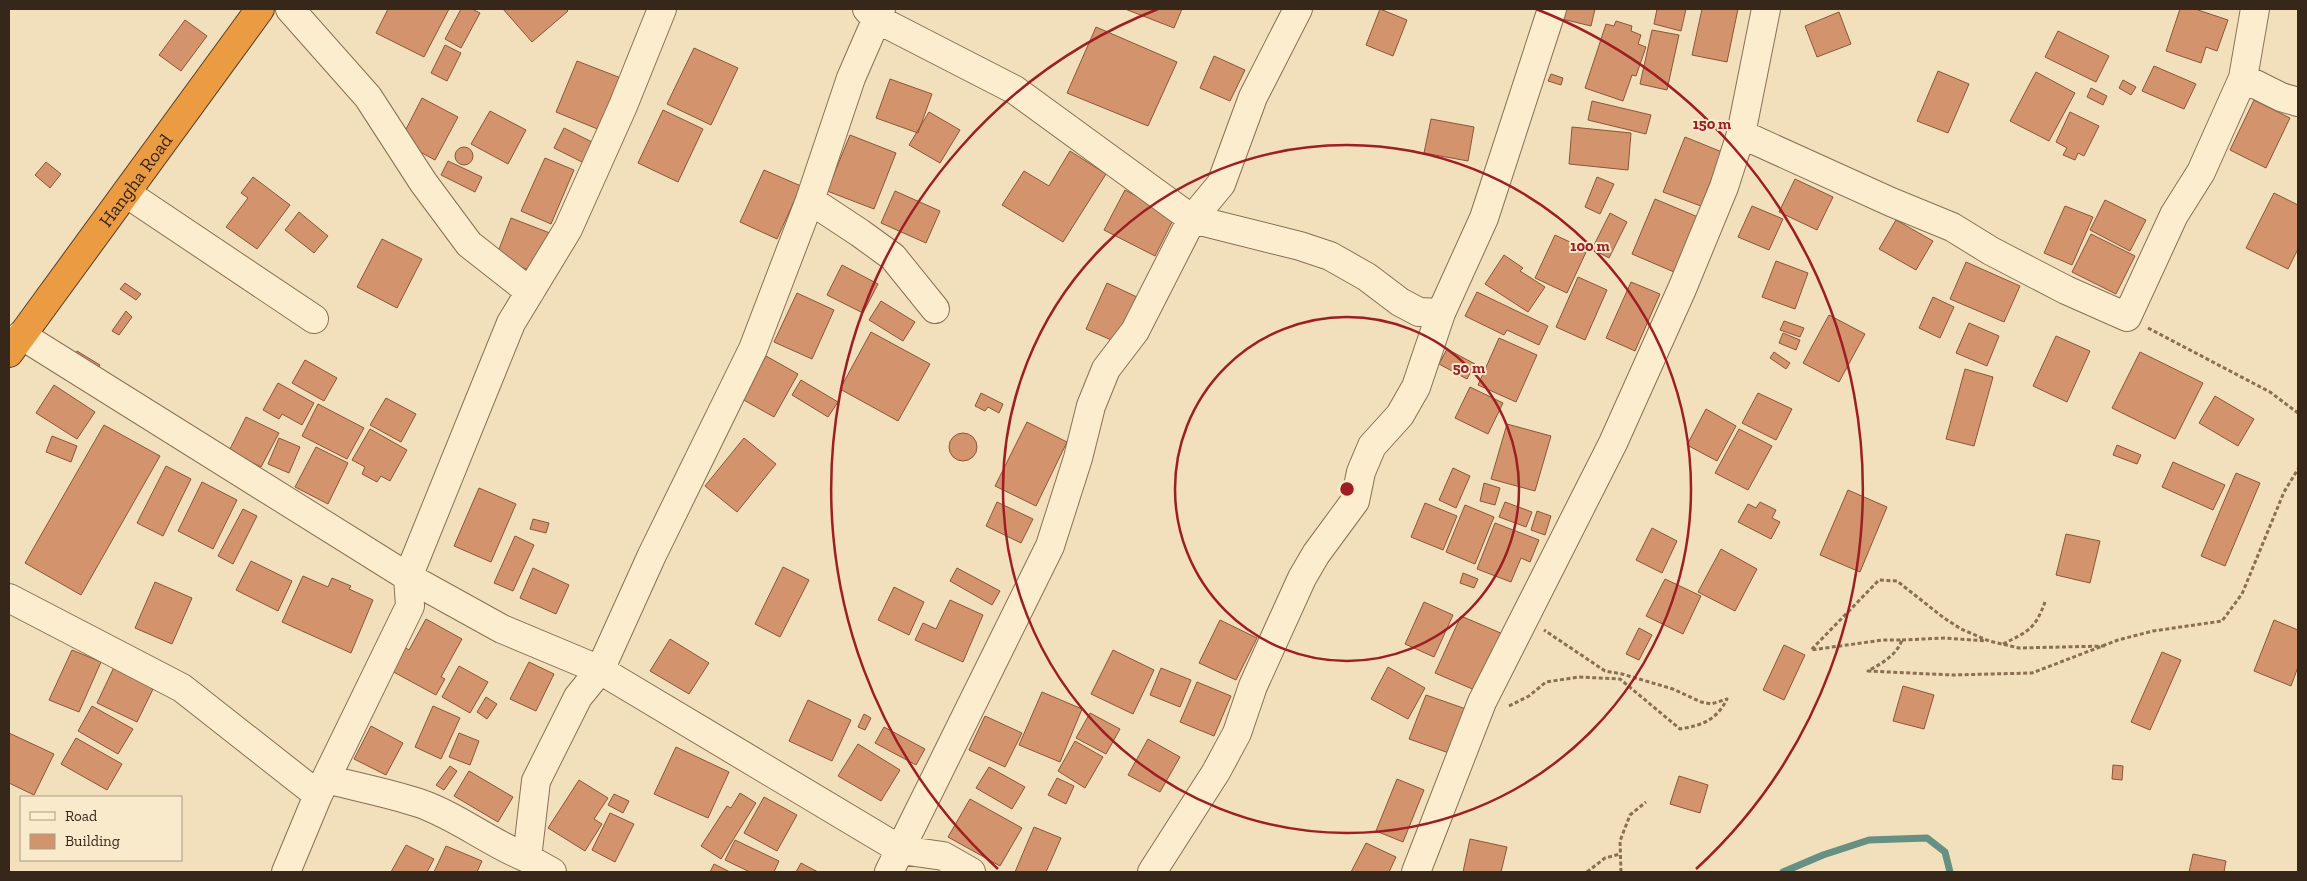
<svg xmlns="http://www.w3.org/2000/svg" width="2307" height="881" font-family="'Zilla Slab',serif">
  <style>
    .lines { fill: none; stroke-linecap: round; stroke-linejoin: round }
    .stream { stroke: #669084; stroke-width: 7 }
    .building { fill: #d3946d; stroke: #8b5637 }
    .minor-casing { stroke: #8a6f53; stroke-width: 30 }
    .highway-casing { stroke: #573d29; stroke-width: 30 }
    .path { stroke: #8a6f53; stroke-width: 3; stroke-dasharray: 4 2.5; stroke-linecap: butt }
    .minor { stroke: #fcedce; stroke-width: 28 }
    .highway { stroke: #eb9b42; stroke-width: 28 }
    .ring { fill: none; stroke: #9e1e23; stroke-width: 2.5 }
    .labels { text-anchor: middle; dominant-baseline: central; stroke-width: 4; stroke-linejoin: round; paint-order: stroke }
    .street-label { font-size: 19px; fill: #37271a; stroke: #f8eacb }
    .centre { fill: #9e1e23; stroke: #f8eacb; stroke-width: 2.5 }
    .ring-label { font-size: 15px; text-anchor: middle; font-weight: bold; fill: #9e1e23; stroke: #f8eacb; stroke-width: 4; stroke-linejoin: round; paint-order: stroke }
  </style>
  <rect width="100%" height="100%" fill="#f2dfbb"/>
  <g class="lines">
    <path class="stream" d="M 1783,872 L 1823,855 L 1869,840 L 1927,838 L 1945,852 L 1950,872"/>
  </g>
  <path class="building" d="M 388,9 L 449,9 L 424,57 L 376,33 Z
    M 461,9 L 472,9 L 480,13 L 461,48 L 445,39 Z
    M 503,9 L 566,9 L 568,11 L 532,42 Z
    M 1125,9 L 1182,9 L 1174,28 Z
    M 1380,9 L 1407,20 L 1393,56 L 1366,45 Z
    M 1565,9 L 1595,9 L 1591,26 L 1562,19 Z
    M 1657,9 L 1686,9 L 1681,31 L 1654,24 Z
    M 1702,9 L 1738,9 L 1727,62 L 1692,55 Z
    M 2180,9 L 2195,9 L 2228,20 L 2217,51 L 2206,47 L 2201,63 L 2166,51 Z
    M 1839,12 L 1851,44 L 1817,57 L 1805,26 Z
    M 185,20 L 207,36 L 181,71 L 159,55 Z
    M 1616,21 L 1632,26 L 1631,31 L 1641,35 L 1638,44 L 1646,47 L 1636,76 L 1632,75 L 1623,101 L 1585,88 L 1606,24 L 1614,26 Z
    M 1096,27 L 1177,62 L 1148,126 L 1067,93 Z
    M 1652,30 L 1679,35 L 1667,90 L 1640,84 Z
    M 2058,31 L 2109,56 L 2096,82 L 2045,57 Z
    M 445,45 L 461,53 L 447,81 L 431,73 Z
    M 694,48 L 738,68 L 711,125 L 667,104 Z
    M 1214,56 L 1245,70 L 1230,101 L 1200,88 Z
    M 577,61 L 621,78 L 600,130 L 556,112 Z
    M 2154,66 L 2196,84 L 2184,109 L 2142,91 Z
    M 1938,71 L 1969,84 L 1948,133 L 1917,121 Z
    M 2036,72 L 2075,93 L 2049,141 L 2010,121 Z
    M 1551,74 L 1563,78 L 1561,85 L 1548,81 Z
    M 890,79 L 932,94 L 918,133 L 876,118 Z
    M 2123,80 L 2136,87 L 2131,95 L 2119,88 Z
    M 2091,88 L 2107,96 L 2103,105 L 2087,97 Z
    M 422,98 L 458,117 L 435,160 L 400,141 Z
    M 2254,100 L 2290,118 L 2266,168 L 2230,150 Z
    M 1592,101 L 1651,115 L 1646,134 L 1588,120 Z
    M 663,110 L 703,129 L 678,182 L 638,163 Z
    M 490,111 L 526,130 L 508,164 L 471,144 Z
    M 929,112 L 960,130 L 940,163 L 909,145 Z
    M 2070,112 L 2099,126 L 2084,156 L 2078,153 L 2075,160 L 2063,155 L 2067,148 L 2056,142 Z
    M 1431,119 L 1474,127 L 1468,161 L 1424,153 Z
    M 1572,127 L 1631,133 L 1628,170 L 1569,164 Z
    M 564,128 L 600,146 L 590,166 L 554,148 Z
    M 850,135 L 896,153 L 874,209 L 827,191 Z
    M 1685,137 L 1722,152 L 1701,206 L 1663,192 Z
    M455 156a9 9 0 1 1 18 0a9 9 0 1 1-18 0Z
    M 1070,151 L 1106,174 L 1063,242 L 1002,205 L 1024,171 L 1049,186 Z
    M 545,158 L 574,170 L 551,224 L 521,211 Z
    M 448,161 L 482,177 L 475,192 L 441,175 Z
    M 46,162 L 61,174 L 50,188 L 35,175 Z
    M 764,170 L 801,186 L 777,239 L 740,222 Z
    M 253,177 L 290,205 L 257,249 L 226,227 L 248,198 L 241,193 Z
    M 1597,177 L 1614,184 L 1600,214 L 1585,207 Z
    M 1795,179 L 1833,197 L 1817,230 L 1779,212 Z
    M 1125,190 L 1175,216 L 1155,256 L 1104,230 Z
    M 895,191 L 940,211 L 926,243 L 881,223 Z
    M 2274,193 L 2298,205 L 2298,249 L 2288,269 L 2246,248 Z
    M 1655,199 L 1698,217 L 1674,272 L 1632,254 Z
    M 2105,200 L 2146,220 L 2130,251 L 2090,230 Z
    M 1752,206 L 1783,219 L 1769,250 L 1738,237 Z
    M 2065,206 L 2093,217 L 2072,265 L 2044,253 Z
    M 299,212 L 328,236 L 314,253 L 285,230 Z
    M 1610,213 L 1627,222 L 1609,258 L 1592,249 Z
    M 511,218 L 555,235 L 539,274 L 496,257 Z
    M 1896,220 L 1933,241 L 1916,270 L 1879,249 Z
    M 2091,234 L 2135,256 L 2116,294 L 2072,272 Z
    M 1555,235 L 1587,250 L 1567,293 L 1535,278 Z
    M 382,239 L 422,259 L 397,308 L 357,287 Z
    M 1504,255 L 1523,268 L 1520,271 L 1545,287 L 1528,312 L 1485,284 Z
    M 1776,261 L 1808,273 L 1795,309 L 1762,297 Z
    M 1966,262 L 2020,286 L 2004,322 L 1950,299 Z
    M 842,265 L 878,284 L 863,313 L 827,295 Z
    M 1578,277 L 1607,290 L 1585,340 L 1556,327 Z
    M 1631,282 L 1660,294 L 1635,351 L 1606,338 Z
    M 125,283 L 141,294 L 136,300 L 120,289 Z
    M 1107,283 L 1137,297 L 1116,342 L 1086,329 Z
    M 1477,292 L 1548,326 L 1539,345 L 1507,330 L 1504,335 L 1465,316 Z
    M 797,293 L 834,310 L 812,359 L 774,342 Z
    M 1933,297 L 1954,307 L 1940,338 L 1919,328 Z
    M 881,301 L 915,322 L 903,341 L 869,320 Z
    M 126,311 L 132,317 L 119,335 L 112,331 Z
    M 1829,315 L 1865,334 L 1839,382 L 1803,363 Z
    M 1784,321 L 1804,328 L 1800,337 L 1780,330 Z
    M 1969,323 L 1999,336 L 1987,366 L 1956,353 Z
    M 871,332 L 930,364 L 898,421 L 840,389 Z
    M 1783,333 L 1800,340 L 1796,350 L 1779,343 Z
    M 2056,336 L 2090,351 L 2067,402 L 2033,386 Z
    M 1499,338 L 1537,355 L 1516,402 L 1478,385 Z
    M 1447,349 L 1475,364 L 1467,379 L 1439,364 Z
    M 77,351 L 100,365 L 96,373 L 73,359 Z
    M 1774,352 L 1790,363 L 1786,369 L 1770,358 Z
    M 2140,352 L 2203,383 L 2175,439 L 2112,408 Z
    M 766,356 L 798,374 L 774,417 L 742,399 Z
    M 305,360 L 337,378 L 324,401 L 292,383 Z
    M 1965,369 L 1993,377 L 1974,446 L 1946,439 Z
    M 801,380 L 838,402 L 828,417 L 792,395 Z
    M 278,383 L 314,403 L 302,425 L 282,414 L 279,419 L 263,410 Z
    M 54,385 L 95,412 L 77,439 L 36,413 Z
    M 1470,387 L 1503,403 L 1488,434 L 1455,418 Z
    M 981,393 L 1003,404 L 999,413 L 988,407 L 985,411 L 975,406 Z
    M 1758,393 L 1792,409 L 1776,440 L 1742,423 Z
    M 2215,396 L 2254,419 L 2238,446 L 2199,423 Z
    M 386,398 L 416,414 L 401,442 L 370,425 Z
    M 318,404 L 364,428 L 347,459 L 302,436 Z
    M 1706,409 L 1736,426 L 1717,461 L 1687,445 Z
    M 246,417 L 279,433 L 261,467 L 229,451 Z
    M 1027,422 L 1067,442 L 1036,506 L 995,486 Z
    M 1507,424 L 1551,436 L 1535,491 L 1491,479 Z
    M 104,425 L 160,456 L 81,595 L 25,563 Z
    M 370,429 L 407,450 L 390,481 L 381,476 L 377,482 L 362,474 L 365,467 L 352,460 Z
    M 1739,429 L 1772,446 L 1748,490 L 1715,473 Z
    M949 447a14 14 0 1 1 28 0a14 14 0 1 1-28 0Z
    M 52,436 L 77,446 L 71,462 L 46,452 Z
    M 279,438 L 300,447 L 289,473 L 268,464 Z
    M 744,438 L 776,464 L 737,512 L 705,486 Z
    M 2117,445 L 2141,455 L 2137,464 L 2113,455 Z
    M 316,447 L 348,463 L 328,504 L 295,487 Z
    M 2173,462 L 2225,485 L 2213,510 L 2162,487 Z
    M 166,466 L 191,479 L 163,536 L 137,523 Z
    M 1453,468 L 1470,476 L 1456,508 L 1439,500 Z
    M 2236,473 L 2260,483 L 2225,566 L 2201,556 Z
    M 202,482 L 237,500 L 213,549 L 178,531 Z
    M 1484,483 L 1500,488 L 1495,505 L 1480,501 Z
    M 479,488 L 516,504 L 491,562 L 454,546 Z
    M 1848,490 L 1887,507 L 1860,572 L 1820,555 Z
    M 997,502 L 1033,519 L 1021,543 L 986,526 Z
    M 1505,502 L 1532,512 L 1526,527 L 1499,517 Z
    M 1760,502 L 1776,510 L 1772,518 L 1780,522 L 1771,539 L 1738,522 L 1748,504 L 1756,508 Z
    M 1425,503 L 1457,516 L 1443,550 L 1411,537 Z
    M 1465,505 L 1494,517 L 1475,564 L 1446,552 Z
    M 243,509 L 257,516 L 233,564 L 218,556 Z
    M 1537,511 L 1551,516 L 1545,535 L 1531,530 Z
    M 533,519 L 549,523 L 546,533 L 530,529 Z
    M 1495,523 L 1539,540 L 1530,562 L 1521,558 L 1511,582 L 1477,569 Z
    M 1652,528 L 1677,541 L 1662,573 L 1636,560 Z
    M 2066,534 L 2100,541 L 2090,583 L 2056,575 Z
    M 515,536 L 534,545 L 513,591 L 494,583 Z
    M 1721,549 L 1757,569 L 1735,611 L 1698,592 Z
    M 251,561 L 292,581 L 278,611 L 236,590 Z
    M 783,567 L 809,580 L 780,637 L 755,624 Z
    M 533,568 L 569,585 L 556,614 L 520,598 Z
    M 957,568 L 1000,591 L 992,605 L 950,581 Z
    M 1463,573 L 1478,579 L 1474,588 L 1460,583 Z
    M 303,576 L 328,587 L 332,578 L 351,586 L 349,589 L 373,600 L 351,653 L 282,622 Z
    M 1665,579 L 1701,596 L 1683,634 L 1646,616 Z
    M 155,582 L 192,598 L 172,644 L 135,628 Z
    M 894,587 L 924,602 L 909,635 L 878,620 Z
    M 950,600 L 983,615 L 963,662 L 915,640 L 923,623 L 936,629 Z
    M 1424,602 L 1453,615 L 1434,657 L 1405,644 Z
    M 1461,616 L 1503,634 L 1477,691 L 1435,673 Z
    M 426,619 L 462,639 L 441,677 L 445,679 L 436,695 L 388,669 L 401,645 L 409,650 Z
    M 1220,620 L 1257,638 L 1236,680 L 1199,663 Z
    M 2274,620 L 2298,630 L 2298,667 L 2291,686 L 2254,671 Z
    M 1639,628 L 1652,635 L 1639,660 L 1626,654 Z
    M 670,639 L 709,663 L 689,694 L 650,671 Z
    M 1784,645 L 1805,655 L 1784,700 L 1763,690 Z
    M 72,650 L 101,662 L 79,712 L 49,700 Z
    M 1113,650 L 1154,670 L 1133,714 L 1091,694 Z
    M 2162,652 L 2181,660 L 2150,730 L 2131,722 Z
    M 529,662 L 554,674 L 536,711 L 510,699 Z
    M 115,665 L 156,683 L 137,722 L 97,703 Z
    M 459,666 L 488,682 L 470,713 L 442,697 Z
    M 1388,667 L 1425,688 L 1408,719 L 1371,699 Z
    M 1161,668 L 1191,680 L 1180,707 L 1150,695 Z
    M 1197,682 L 1231,696 L 1214,736 L 1180,722 Z
    M 1903,686 L 1934,695 L 1924,729 L 1893,721 Z
    M 1042,692 L 1082,709 L 1060,762 L 1019,745 Z
    M 1426,695 L 1466,709 L 1449,753 L 1409,739 Z
    M 486,697 L 497,704 L 487,719 L 477,712 Z
    M 808,700 L 851,720 L 832,761 L 789,741 Z
    M 92,706 L 133,729 L 118,754 L 78,731 Z
    M 433,706 L 460,718 L 441,759 L 415,747 Z
    M 1090,713 L 1120,729 L 1106,754 L 1076,738 Z
    M 864,714 L 871,718 L 865,730 L 858,727 Z
    M 985,716 L 1022,733 L 1005,767 L 969,750 Z
    M 371,726 L 403,743 L 386,775 L 354,759 Z
    M 884,727 L 925,749 L 916,765 L 875,743 Z
    M 9,733 L 54,754 L 34,795 L 9,783 Z
    M 459,733 L 479,741 L 470,765 L 449,757 Z
    M 76,738 L 122,764 L 107,790 L 61,764 Z
    M 1148,739 L 1180,757 L 1160,792 L 1128,775 Z
    M 1075,741 L 1103,757 L 1085,788 L 1058,771 Z
    M 858,744 L 900,770 L 881,801 L 838,776 Z
    M 676,747 L 729,772 L 708,818 L 654,794 Z
    M 2113,765 L 2123,766 L 2122,780 L 2112,779 Z
    M 450,766 L 457,771 L 444,790 L 436,785 Z
    M 989,767 L 1025,787 L 1012,809 L 976,788 Z
    M 469,771 L 513,797 L 498,822 L 454,796 Z
    M 1679,776 L 1708,785 L 1700,813 L 1670,804 Z
    M 1057,778 L 1074,786 L 1066,804 L 1048,795 Z
    M 1397,779 L 1424,790 L 1403,842 L 1376,831 Z
    M 579,780 L 608,798 L 594,819 L 602,824 L 585,851 L 548,828 Z
    M 740,793 L 756,803 L 721,859 L 701,846 L 727,806 L 731,808 Z
    M 614,794 L 629,801 L 623,813 L 608,805 Z
    M 764,797 L 797,815 L 777,851 L 744,833 Z
    M 970,799 L 1022,828 L 1000,866 L 948,837 Z
    M 610,813 L 634,824 L 615,862 L 592,850 Z
    M 1034,827 L 1061,838 L 1046,872 L 1015,872 Z
    M 1470,839 L 1507,847 L 1501,872 L 1463,872 Z
    M 735,840 L 779,861 L 774,872 L 750,872 L 725,860 Z
    M 1366,843 L 1396,857 L 1389,872 L 1351,872 Z
    M 406,845 L 434,859 L 427,872 L 391,872 Z
    M 446,846 L 482,861 L 477,872 L 434,872 Z
    M 2193,854 L 2226,861 L 2224,872 L 2189,872 Z
    M 801,863 L 818,872 L 796,872 Z
    M 714,864 L 730,872 L 710,872 Z"/>
  <g class="lines">
    <defs>
      <path id="minor" d="M 290,9 L 368,97 L 423,182 L 469,244 L 530,292
        M 867,9 L 875,18 L 1015,90 L 1192,219 L 1300,246 L 1330,256 L 1367,277 L 1400,302 L 1419,312 L 1441,313
        M 2243,78 L 2281,97 L 2298,102
        M 1741,134 L 1891,202 L 1952,227 L 1991,251 L 2066,290 L 2127,317 L 2174,215 L 2201,172 L 2243,78 L 2255,9
        M 126,193 L 314,319
        M 810,200 L 860,233 L 893,257 L 935,309
        M 21,335 L 408,577 L 502,629 L 600,670 L 901,850 L 943,856 L 971,872
        M 9,598 L 182,688 L 318,795
        M 326,779 C 357,787 389,793 419,803 C 457,816 490,843 527,858
        M 286,872 L 318,795 L 410,606 L 408,577 L 511,323 L 568,229 L 623,106 L 662,9
        M 552,872 L 527,858 L 536,781 L 578,697 L 600,670 L 652,555 L 753,349 L 810,200 L 851,78 L 881,9
        M 889,872 L 1050,546 L 1078,458 L 1091,406 L 1106,369 L 1135,331 L 1192,219 L 1221,184 L 1253,97 L 1298,9
        M 1152,872 L 1216,772 L 1237,733 L 1253,686 L 1302,578 L 1316,554 L 1355,501 L 1361,472 L 1372,446 L 1400,415 L 1416,387 L 1441,313 L 1484,218 L 1552,9
        M 1416,872 L 1482,702 L 1613,443 L 1682,289 L 1724,187 L 1741,134 L 1766,9"/>
      <g id="highway">
        <path id="s1" d="M 9,353 L 260,9"/>
      </g>
    </defs>
    <use href="#minor" class="minor-casing"/>
    <use href="#highway" class="highway-casing"/>
    <path class="path" d="M 2148,328 L 2270,392 L 2298,413
      M 1902,640 L 1945,638 L 1986,641
      M 2003,644 C 2029,631 2035,629 2045,602
      M 2105,646 L 2019,648 L 1989,641 L 1961,629 L 1944,618 L 1897,581 L 1879,580 L 1811,650 L 1883,640 L 1902,640 C 1896,656 1882,663 1868,671 L 1952,675 L 2032,673 L 2118,640 L 2153,631 L 2222,621 L 2242,594 L 2284,492 L 2298,469
      M 1509,706 L 1529,696 L 1546,682 L 1579,677 L 1620,679 L 1680,729 C 1702,725 1716,721 1727,699 L 1711,704 L 1701,702 L 1673,689 L 1622,674 L 1605,671 L 1544,630
      M 1587,872 L 1605,858 L 1620,854
      M 1621,872 L 1620,841 L 1630,815 L 1646,802"/>
    <use href="#minor" class="minor"/>
    <use href="#highway" class="highway"/>
  </g>
  <g class="ring">
    <circle cx="1347" cy="489" r="172"/>
    <circle cx="1347" cy="489" r="344"/>
    <path d="M998 869A516 516 0 0 1 1158 9M1536 9A516 516 0 0 1 1696 869"/>
  </g>
  <g class="labels">
    <g class="street-label">
      <text stroke="none"><textPath href="#s1" startOffset="214">Hangha Road</textPath></text>
    </g>
  </g>
  <circle cx="1347" cy="489" r="8" class="centre"/>
  <g class="ring-label">
    <text x="1712" y="129">150 m</text>
    <text x="1590" y="251">100 m</text>
    <text x="1469" y="373">50 m</text>
  </g>
  <rect width="2307" height="881" fill="none" stroke="#37271a" stroke-width="20"/>
  <rect x="20" y="796" width="162" height="65" fill="#f8eacb" stroke="#ab9c84"/>
  <rect x="30" y="812" width="25" height="8" fill="#fcedce" stroke="#ab9c84"/>
  <text x="65" y="821" font-size="15" fill="#37271a">Road</text>
  <rect x="30" y="834" width="25" height="15" fill="#d3946d" stroke="#ab9c84"/>
  <text x="65" y="846" font-size="15" fill="#37271a">Building</text>
</svg>
